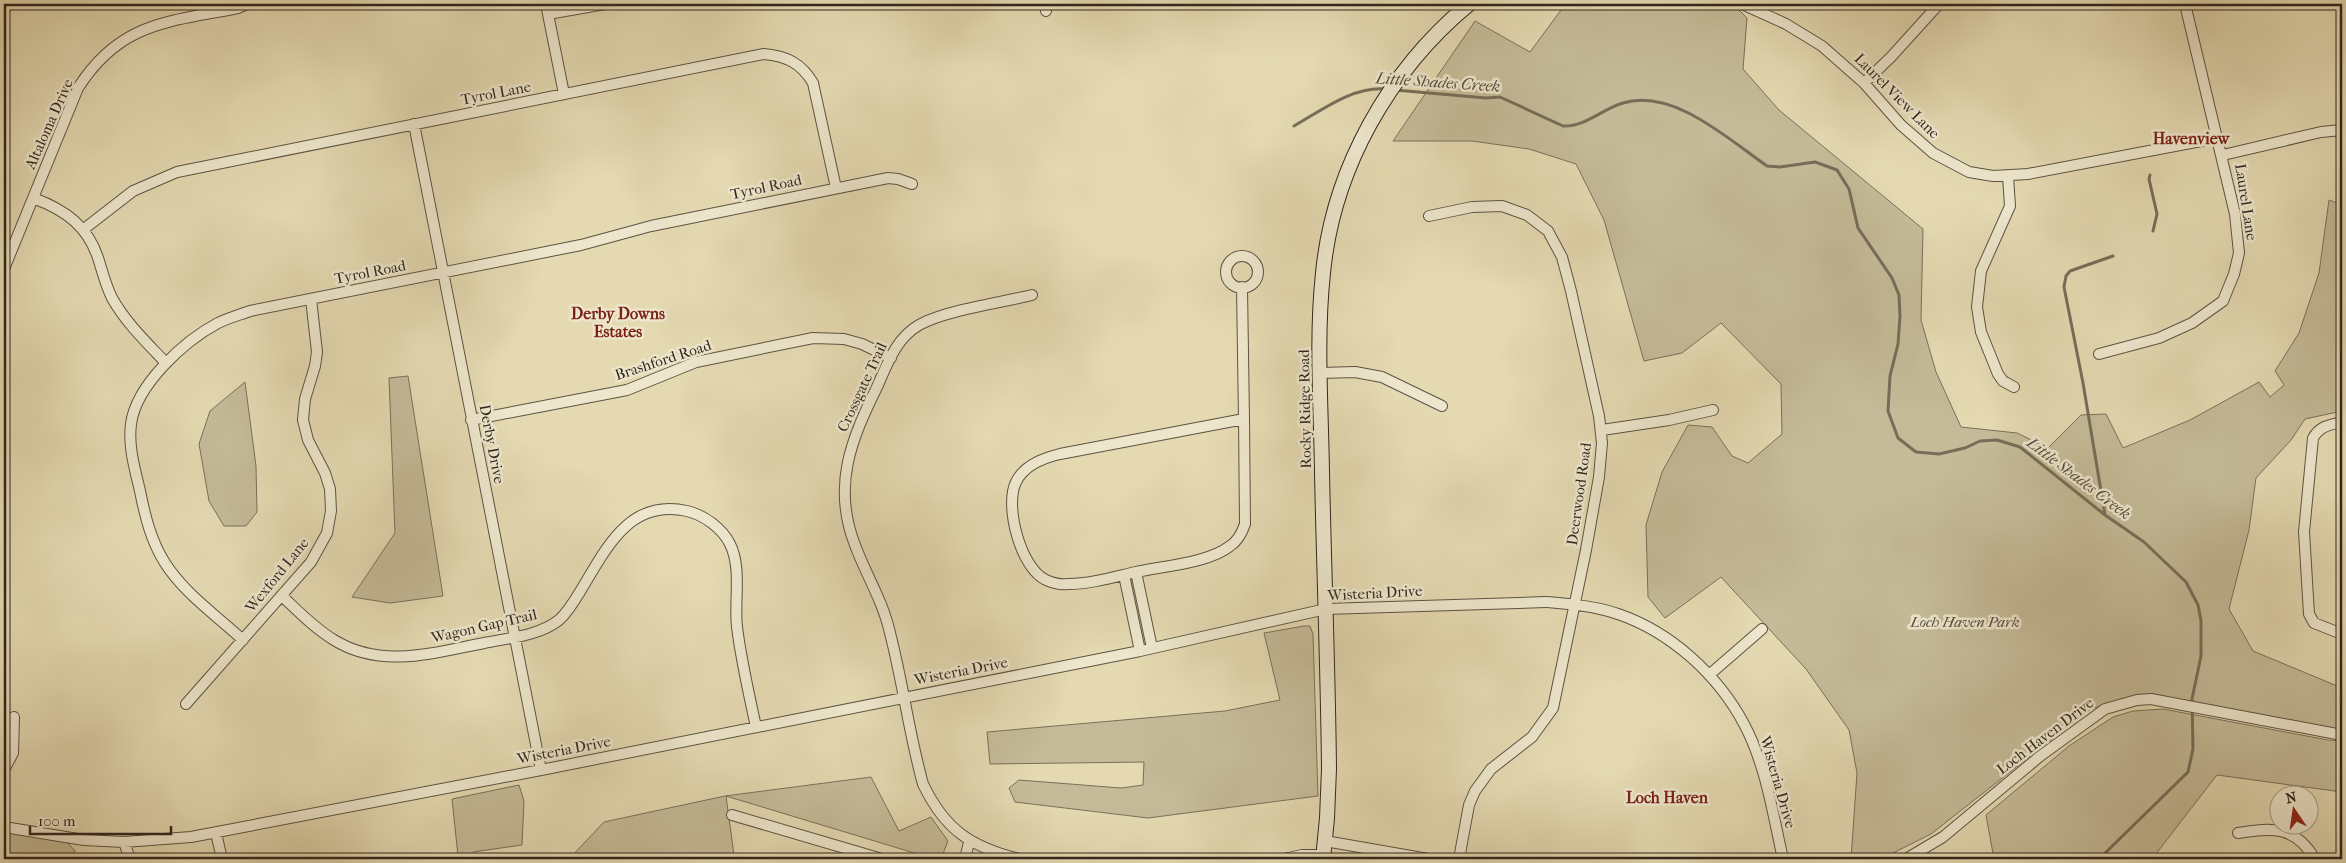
<svg xmlns="http://www.w3.org/2000/svg" width="2346" height="863" font-family="'IM FELL French Canon',serif">
  <style>
    .green { fill: #c5bb98; stroke: #7a705b }
    .lines { fill: none; stroke-linecap: round; stroke-linejoin: round }
    .stream { stroke: #776d58; stroke-width: 3 }
    .minor-casing { stroke: #5d5343; stroke-width: 12 }
    .secondary-casing { stroke: #30261e; stroke-width: 16 }
    .minor { stroke: #ede6cc; stroke-width: 10 }
    .secondary { stroke: #ede6cc; stroke-width: 14 }
    .labels { text-anchor: middle; dominant-baseline: central; stroke-width: 5; stroke-linejoin: round; paint-order: stroke }
    .street-label { font-size: 15px; fill: #30261e; stroke: #ede6cc }
    .park-label { font-size: 15px; font-style: italic; fill: #554b3c; stroke: #ede6cc }
    .water-label { font-size: 16px; font-style: italic; fill: #54493b; stroke: #ede6cc }
    .neighbourhood-label { font-size: 16px; font-weight: bold; fill: #7a1f14; stroke: #ede6cc }
  </style>
  <rect width="100%" height="100%" fill="#e4d9b1"/>
  <filter id="stains"><feTurbulence type="fractalNoise" baseFrequency=".004" numOctaves="4"/><feColorMatrix values="0 0 0 0 .2 0 0 0 0 .09 0 0 0 0 .02 0 0 0 .5 -.17"/></filter>
  <radialGradient id="worn" r=".72"><stop offset=".6" stop-color="#630" stop-opacity="0"/><stop offset="1" stop-color="#630" stop-opacity=".3"/></radialGradient>
  <path class="green" d="M 1559,4 L 1733,4 L 1747,18 L 1743,69 L 1779,110 L 1923,229 L 1921,320 L 1936,372 L 1961,427 L 2017,433 L 2048,448 L 2081,415 L 2106,414 L 2123,448 L 2190,420 L 2259,382 L 2270,397 L 2284,385 L 2275,371 L 2299,333 L 2319,273 L 2329,200 L 2342,205 L 2342,411 L 2305,419 L 2291,440 L 2256,478 L 2249,530 L 2229,609 L 2253,651 L 2342,688 L 2342,730 L 2167,697 C 2139,694 2116,700 2089,710 L 1931,834 L 1881,859 L 1851,859 L 1857,773 L 1849,730 L 1806,669 L 1721,577 L 1665,618 L 1648,597 L 1646,525 L 1662,472 L 1688,425 L 1712,427 L 1732,456 L 1748,463 L 1782,434 L 1781,384 L 1721,323 L 1682,353 L 1644,361 L 1604,220 L 1576,164 L 1529,149 L 1472,141 L 1393,141 L 1475,21 L 1530,52 L 1561,10 Z
    M 408,376 L 443,596 L 390,603 L 352,597 L 395,533 L 389,378 Z
    M 245,382 L 256,466 L 257,512 L 246,526 L 224,526 L 209,501 L 199,444 L 210,411 Z
    M 1304,626 L 1310,626 L 1313,634 L 1318,796 L 1148,818 L 1015,802 L 1009,788 L 1019,780 L 1121,788 L 1143,785 L 1144,762 L 990,764 L 987,732 L 1225,711 L 1280,700 L 1264,633 Z
    M 2163,709 L 2328,740 L 2342,741 L 2342,792 L 2217,775 L 2152,859 L 1994,859 L 1986,815 L 2069,746 L 2113,717 L 2133,711 Z
    M 871,777 L 899,831 L 931,817 L 948,841 L 941,859 L 934,859 L 726,796 L 734,855 L 746,859 L 569,859 L 604,822 L 725,796 Z
    M 519,785 L 524,801 L 522,845 L 473,852 L 473,859 L 455,859 L 458,856 L 452,799 Z
    M 4,831 L 67,842 L 75,851 L 73,857 L 62,859 L 4,859 Z"/>
  <g class="lines">
    <path class="stream" d="M 1395,90 L 1486,98 L 1500,97 L 1563,126 C 1585,127 1602,109 1623,103 C 1673,88 1728,139 1767,166 L 1780,167 L 1815,162 L 1837,170 L 1849,189 L 1858,228 L 1892,278 L 1899,295 L 1900,316 L 1898,344 L 1890,376 L 1888,411 L 1898,438 L 1916,452 L 1939,454 L 1965,448 L 1980,441 L 1997,440 L 2020,447 L 2105,515 L 2144,542 L 2186,582 L 2198,605 L 2201,621 L 2201,656 L 2192,699 L 2193,749 L 2188,772 L 2099,859
      M 1294,126 C 1322,110 1353,86 1386,89
      M 2150,175 L 2149,179 L 2157,214 L 2153,231
      M 2105,515 L 2083,383 L 2064,287 L 2066,276 L 2070,271 L 2113,256"/>
    <defs>
      <path id="minor" d="M 546,4 L 564,94
        M 1045,4 L 1046,11
        M 1742,4 L 1786,24 L 1822,46 L 1864,83 L 1901,125 L 1933,153 L 1969,172 L 1993,176 L 2028,174 L 2217,138
        M 548,14 L 605,4
        M 1864,83 L 1891,57 L 1939,4
        M 414,124 L 541,770
        M 2223,155 L 2321,132 L 2342,130
        M 2008,176 L 2010,206 L 1981,271 L 1977,307 L 1981,332 L 1998,374 L 2003,381 L 2014,387
        M 33,198 C 66,210 89,227 99,261 C 103,274 106,286 112,298 C 126,323 147,343 166,363
        M 1429,216 L 1472,207 L 1502,206 L 1527,215 L 1548,231 L 1562,257 L 1571,291 L 1599,416 L 1602,443 L 1599,477 L 1586,550 L 1553,708 L 1532,737 L 1491,769 L 1475,791 L 1469,805 L 1459,859
        M 84,229 L 133,191 L 177,172 L 764,54 C 787,56 802,64 813,83 L 836,188
        M1226 272a16 16 0 1 1 32 0a16 16 0 1 1-32 0Z
        M 4,269 L 78,88 C 120,22 168,22 238,8 L 247,4
        M 1242,287 L 1244,419
        M 2099,354 L 2159,338 L 2192,323 L 2223,301 L 2234,274 L 2239,253 L 2235,214 L 2185,4
        M 1320,373 L 1355,372 L 1382,377 L 1442,406
        M 1244,419 L 1245,524 C 1242,533 1238,541 1230,546 C 1209,563 1163,566 1136,572 C 1114,577 1091,584 1068,584 C 1061,585 1053,583 1046,580 C 1021,569 1004,506 1016,482 C 1024,465 1043,458 1060,454 Z
        M 471,420 L 627,390 L 696,362 L 813,338 L 844,339 L 862,344 L 891,358
        M 2342,422 C 2329,425 2320,426 2313,438 L 2304,532 L 2309,614 L 2314,623 L 2342,634
        M 1602,430 L 1669,420 L 1713,410
        M 1136,572 L 1152,648
        M 1124,575 L 1140,651
        M 282,596 C 298,611 314,628 334,640 C 381,669 433,653 484,643 C 508,638 539,636 559,620 C 568,612 575,600 581,590 C 606,549 629,498 687,511 C 704,515 722,528 730,544 C 742,568 734,601 737,627 C 741,660 749,694 756,727
        M 243,640 C 217,616 184,593 165,563 C 151,541 145,516 140,491 C 135,469 128,447 131,424 C 136,385 184,341 218,323 C 228,318 239,315 250,311 L 581,245 L 651,226 L 888,178 L 898,179 L 912,184
        M 4,673 L 4,675
        M 1709,675 L 1762,629
        M 186,704 L 311,562 L 327,533 L 331,511 L 330,489 L 325,473 L 308,440 L 303,420 L 305,399 L 315,366 L 317,352 L 311,299
        M 4,770 L 13,753 L 14,717
        M 732,815 L 882,859
        M 4,827 L 84,840 L 124,842 L 191,837 L 541,770 L 1140,651 L 1326,609 L 1546,602 C 1570,604 1595,606 1618,614 C 1671,632 1718,675 1744,724 C 1766,765 1773,815 1783,859
        M 216,833 L 222,859
        M 2238,833 C 2273,827 2295,826 2315,859
        M 1325,841 L 1428,859
        M 124,842 L 130,859
        M 965,859 L 969,842
        M 1019,859 C 971,847 945,830 923,784 C 909,734 903,683 890,633 C 883,601 866,575 855,545 C 832,486 851,440 877,387 C 887,365 896,338 919,325 C 946,310 1000,303 1032,295
        M 1284,859 L 1302,855 L 1324,855
        M 1906,859 L 1943,837 L 2039,757 L 2105,709 L 2137,700 L 2151,699 L 2342,735
        M 2340,859 L 2342,858"/>
      <path id="secondary" d="M 1323,859 L 1327,818 L 1329,769 C 1328,670 1324,571 1322,472 C 1321,406 1316,338 1323,273 C 1333,169 1389,70 1469,4"/>
    </defs>
    <use href="#minor" class="minor-casing"/>
    <use href="#secondary" class="secondary-casing"/>
    <use href="#minor" class="minor"/>
    <use href="#secondary" class="secondary"/>
  </g>
  <g class="labels">
    <g class="street-label">
      <text transform="translate(496 93) rotate(-11)">Tyrol Lane</text>
      <text transform="translate(1897 96) rotate(45)">Laurel View Lane</text>
      <text transform="translate(49 124) rotate(-66)">Altaloma Drive</text>
      <text transform="translate(766 187) rotate(-12)">Tyrol Road</text>
      <text transform="translate(2246 202) rotate(81)">Laurel Lane</text>
      <text transform="translate(370 272) rotate(-11)">Tyrol Road</text>
      <text transform="translate(663 360) rotate(-18)">Brashford Road</text>
      <text transform="translate(862 387) rotate(-65)">Crossgate Trail</text>
      <text transform="translate(1305 409) rotate(-91)">Rocky Ridge Road</text>
      <text transform="translate(492 444) rotate(79)">Derby Drive</text>
      <text transform="translate(1579 494) rotate(-82)">Deerwood Road</text>
      <text transform="translate(277 575) rotate(-51)">Wexford Lane</text>
      <text transform="translate(1375 593) rotate(-3)">Wisteria Drive</text>
      <text transform="translate(484 626) rotate(-13)">Wagon Gap Trail</text>
      <text transform="translate(961 671) rotate(-11)">Wisteria Drive</text>
      <text transform="translate(2045 736) rotate(-37)">Loch Haven Drive</text>
      <text transform="translate(564 750) rotate(-11)">Wisteria Drive</text>
      <text transform="translate(1778 782) rotate(74)">Wisteria Drive</text>
    </g>
    <g class="park-label">
      <text x="1965" y="622">Loch Haven Park</text>
    </g>
    <g class="water-label">
      <text transform="translate(1438 82) rotate(4)">Little Shades Creek</text>
      <text transform="translate(2079 478) rotate(37)">Little Shades Creek</text>
    </g>
    <g class="neighbourhood-label">
      <text x="2191" y="138">Havenview</text>
      <text x="618" y="313">Derby Downs<tspan x="618" dy="18">Estates</tspan></text>
      <text x="1667" y="797">Loch Haven</text>
    </g>
  </g>
  <rect width="2346" height="863" fill="none" stroke="#e4d9b1" stroke-width="20"/>
  <rect x="5" y="5" width="2336" height="853" fill="none" stroke="#30261e" stroke-width="2.5"/>
  <rect x="10" y="10" width="2326" height="843" fill="none" stroke="#30261e"/>
  <g transform="translate(2294 810) rotate(347)"><circle r="24" fill="#ede6cc" stroke="#a19986"/>
  <path d="M0-4L9 19L0 12L-9 19Z" fill="#8f2418"/>
  <text y="-8" font-size="14" font-weight="bold" text-anchor="middle" fill="#30261e">N</text>
  </g>
  <path d="M30 826v8h141v-8" fill="none" stroke="#30261e" stroke-width="2.5"/>
  <text x="38" y="826" font-size="15" fill="#30261e" stroke="#ede6cc" stroke-width="4" paint-order="stroke">100 m</text>
  <rect width="100%" height="100%" filter="url(#stains)"/>
  <rect width="100%" height="100%" fill="url(#worn)"/>
</svg>
